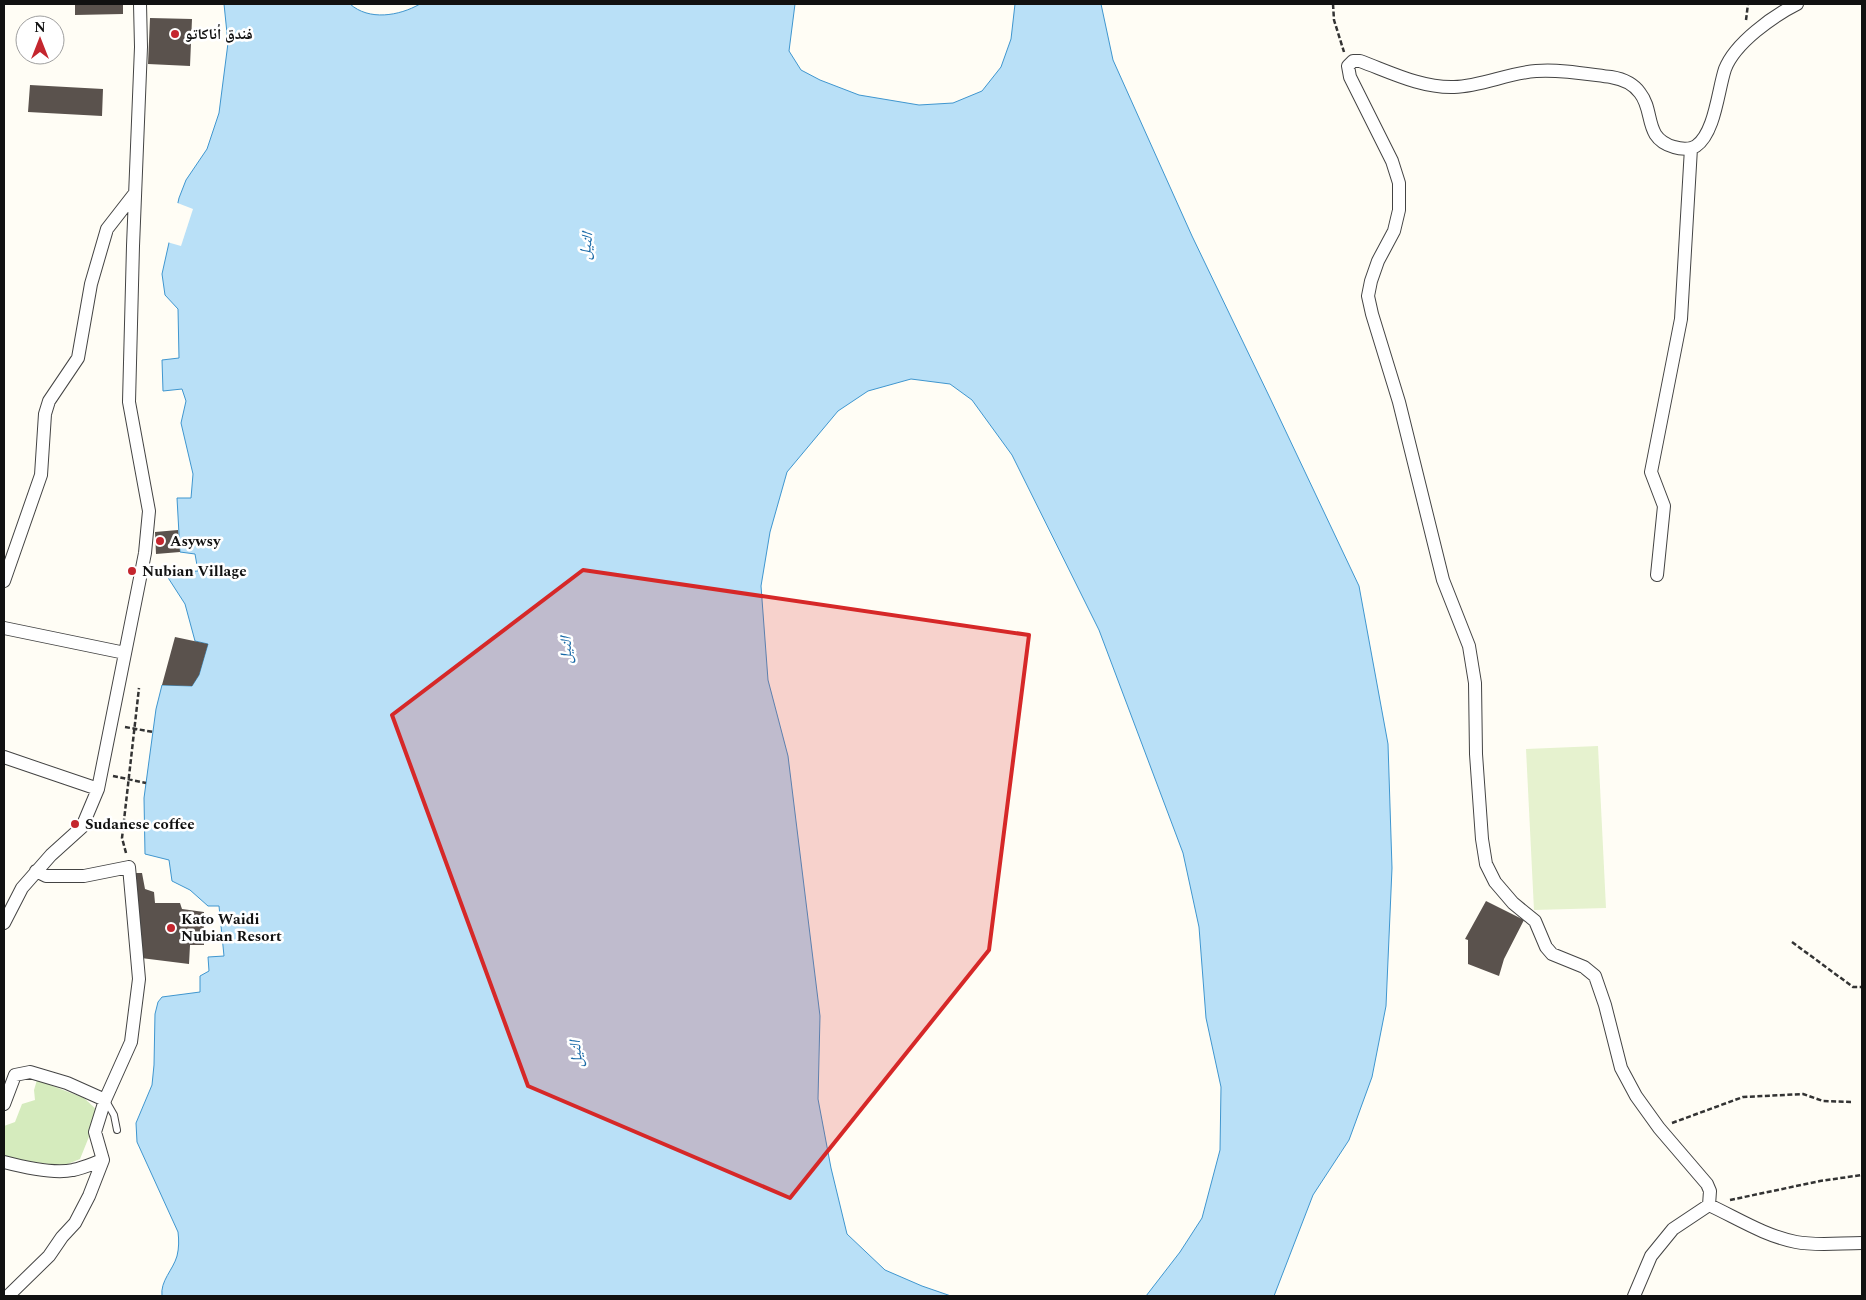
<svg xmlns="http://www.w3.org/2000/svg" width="1866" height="1300" font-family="Spectral,'Noto Naskh Arabic',serif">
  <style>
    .green { fill: #d5ebbd }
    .pitch { fill: #e6f2cf }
    .water { fill: #b9e0f7; stroke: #3f96cf }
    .pier { fill: #fffdf5 }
    .building { fill: #5a524d }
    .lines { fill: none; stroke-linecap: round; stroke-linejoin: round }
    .service-casing { stroke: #444; stroke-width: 8 }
    .minor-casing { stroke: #444; stroke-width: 14 }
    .path { stroke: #333; stroke-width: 2.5; stroke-dasharray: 5 2.5; stroke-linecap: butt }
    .service { stroke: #fff; stroke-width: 6 }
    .minor { stroke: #fff; stroke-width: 12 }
    .marked { fill: #d62828; fill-opacity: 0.2; stroke: #d62828; stroke-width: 4; stroke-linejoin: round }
    .poi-dot { fill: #c4262e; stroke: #fff; stroke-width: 2 }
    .labels { text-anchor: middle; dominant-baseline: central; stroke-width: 5; stroke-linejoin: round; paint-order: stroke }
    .poi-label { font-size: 15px; font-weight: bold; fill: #111; stroke: #fff; text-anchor: start }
    .water-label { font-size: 16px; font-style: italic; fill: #1768a6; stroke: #fff }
  </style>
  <rect width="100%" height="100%" fill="#fffdf5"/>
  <path class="green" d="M 37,1080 L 84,1098 L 99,1112 L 80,1159 L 63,1166 L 20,1160 L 4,1155 L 4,1126 L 15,1122 L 22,1104 L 35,1100 L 34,1090 Z"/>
  <path class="pitch" d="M 1598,746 L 1606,908 L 1534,910 L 1526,749 Z"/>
  <path class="water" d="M 224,4 L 350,4 C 369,21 399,16 420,4 L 795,4 L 789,51 L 801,70 L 820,80 L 859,95 L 919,105 L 953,103 L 982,91 L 1001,67 L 1011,39 L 1015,4 L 1101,4 L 1113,60 L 1192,236 L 1270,398 L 1359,586 L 1388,744 L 1392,868 L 1386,1006 L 1372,1077 L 1349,1140 L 1313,1195 L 1274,1296 L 1146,1296 L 1180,1252 L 1202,1218 L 1220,1150 L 1221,1087 L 1206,1018 L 1199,927 L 1183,853 L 1099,630 L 1012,455 L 972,400 L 950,384 L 911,379 L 868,391 L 838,411 L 787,472 L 770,532 L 761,586 L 768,680 L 788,756 L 820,1016 L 818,1099 L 831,1168 L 847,1234 L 885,1270 L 922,1286 L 951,1296 L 162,1296 C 160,1281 173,1270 177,1256 C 179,1248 179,1240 178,1232 L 137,1142 L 136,1123 L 152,1085 L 154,1065 L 155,1014 L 158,1002 L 162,997 L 200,992 L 200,976 L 209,971 L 208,957 L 224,956 L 219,906 L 208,906 L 190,890 L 172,881 L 169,860 L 145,854 L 144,798 L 156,709 L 162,685 L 192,686 L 199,675 L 208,644 L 195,641 L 185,604 L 165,573 L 198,571 L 195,554 L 180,552 L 177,498 L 191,498 L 193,474 L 181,423 L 186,401 L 182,389 L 163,391 L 162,360 L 179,358 L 178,309 L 165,295 L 162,274 L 179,198 L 186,180 L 207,149 L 219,113 L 228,43 Z"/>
  <path class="pier" d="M 175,202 L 193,209 L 181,246 L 167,242 Z"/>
  <path class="building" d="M 75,4 L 123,4 L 123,14 L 75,15 Z
    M 150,18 L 192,19 L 190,66 L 148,64 Z
    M 30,85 L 103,89 L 102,116 L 28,112 Z
    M 178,530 L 180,552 L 156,554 L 155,532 Z
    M 175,637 L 208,644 L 199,675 L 192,686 L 162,685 Z
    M 133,873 L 142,873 L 145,889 L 154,892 L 155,903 L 180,903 L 182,909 L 204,912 L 204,945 L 190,945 L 189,964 L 141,958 Z
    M 1486,901 L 1524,920 L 1504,959 L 1499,976 L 1468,964 L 1468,940 L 1465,939 Z"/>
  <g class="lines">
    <defs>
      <path id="service" d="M 106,1101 L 114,1115 L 117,1130"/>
      <path id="minor" d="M 1657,575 L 1664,506 L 1651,472 L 1681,319 L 1691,148
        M 4,581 L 41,475 L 45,414 L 49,401 L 78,358 L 91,284 L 107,229 L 135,193
        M 4,628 L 125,653
        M 4,757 L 98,789
        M 4,923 L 22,888 L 51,855 L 82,827 L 98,789 L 145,553 L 149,511 L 129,402 L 133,246 L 141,47 L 140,4
        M 4,1104 L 15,1075 L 30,1072 L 67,1083 L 105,1100 L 131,1042 L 139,979 L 129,867 L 84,876 L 46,876 L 36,871
        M 4,1162 C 23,1167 54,1174 73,1170 C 84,1168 94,1163 103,1160
        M 1709,1205 C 1737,1218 1765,1236 1796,1242 C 1817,1246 1840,1243 1862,1243
        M 8,1296 L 49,1256 L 62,1237 L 75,1223 L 89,1196 L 103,1160 L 95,1132 L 105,1100
        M 1634,1296 L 1651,1256 L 1673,1229 L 1709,1205 L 1710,1191 L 1707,1184 L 1659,1128 L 1636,1096 L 1621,1068 L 1605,1005 L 1595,976 L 1584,967 L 1552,954 L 1546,947 L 1535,921 L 1513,903 L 1495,882 L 1486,864 L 1482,839 L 1476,754 L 1475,683 L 1469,646 L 1443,580 L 1399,402 L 1372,314 L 1368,296 L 1371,281 L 1378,261 L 1394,231 L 1399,210 L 1399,183 L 1392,161 L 1350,77 L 1348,66 L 1353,61 L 1360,61 C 1390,72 1421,88 1454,87 C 1482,86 1508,73 1536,71 C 1560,69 1587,74 1611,77 C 1623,79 1633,83 1640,93 C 1655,112 1643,138 1674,147 C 1680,149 1690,150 1696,146 C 1715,133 1718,90 1725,69 C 1735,43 1773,16 1797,4"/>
    </defs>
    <use href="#service" class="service-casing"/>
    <use href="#minor" class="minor-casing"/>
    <path class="path" d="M 1333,4 L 1334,20 L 1344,52
      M 1746,20 L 1748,4
      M 125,727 L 153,732
      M 113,776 L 146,783
      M 126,853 L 122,838 L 139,688
      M 1792,942 L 1853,987 L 1862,987
      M 1672,1123 L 1743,1097 L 1803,1094 L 1823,1101 L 1851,1102
      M 1730,1200 L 1820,1181 L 1862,1175"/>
    <use href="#service" class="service"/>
    <use href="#minor" class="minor"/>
  </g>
  <path class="marked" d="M 583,570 L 1029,635 L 989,950 L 790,1198 L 528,1086 L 392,715 Z"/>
  <g class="poi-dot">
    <circle cx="175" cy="34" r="5"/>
    <circle cx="160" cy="541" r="5"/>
    <circle cx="132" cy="571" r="5"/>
    <circle cx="75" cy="824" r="5"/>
    <circle cx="171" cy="928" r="5"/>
  </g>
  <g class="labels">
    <g class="poi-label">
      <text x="185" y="34">فندق أناكاتو</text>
      <text x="170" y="541">Asywsy</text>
      <text x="142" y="571">Nubian Village</text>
      <text x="85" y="824">Sudanese coffee</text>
      <text x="181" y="919">Kato Waidi<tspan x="181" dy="17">Nubian Resort</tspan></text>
    </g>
    <g class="water-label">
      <text transform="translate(586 246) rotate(-84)">النيل</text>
      <text transform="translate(566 650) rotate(-91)">النيل</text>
      <text transform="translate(576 1054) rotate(-95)">النيل</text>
    </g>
  </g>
  <rect width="1866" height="1300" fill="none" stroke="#111111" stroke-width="10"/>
  <g transform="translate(40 40)"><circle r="24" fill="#ffffff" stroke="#a0a0a0"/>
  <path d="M0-4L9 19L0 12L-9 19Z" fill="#c4262e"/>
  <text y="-8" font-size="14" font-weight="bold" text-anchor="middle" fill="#111111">N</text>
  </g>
</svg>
